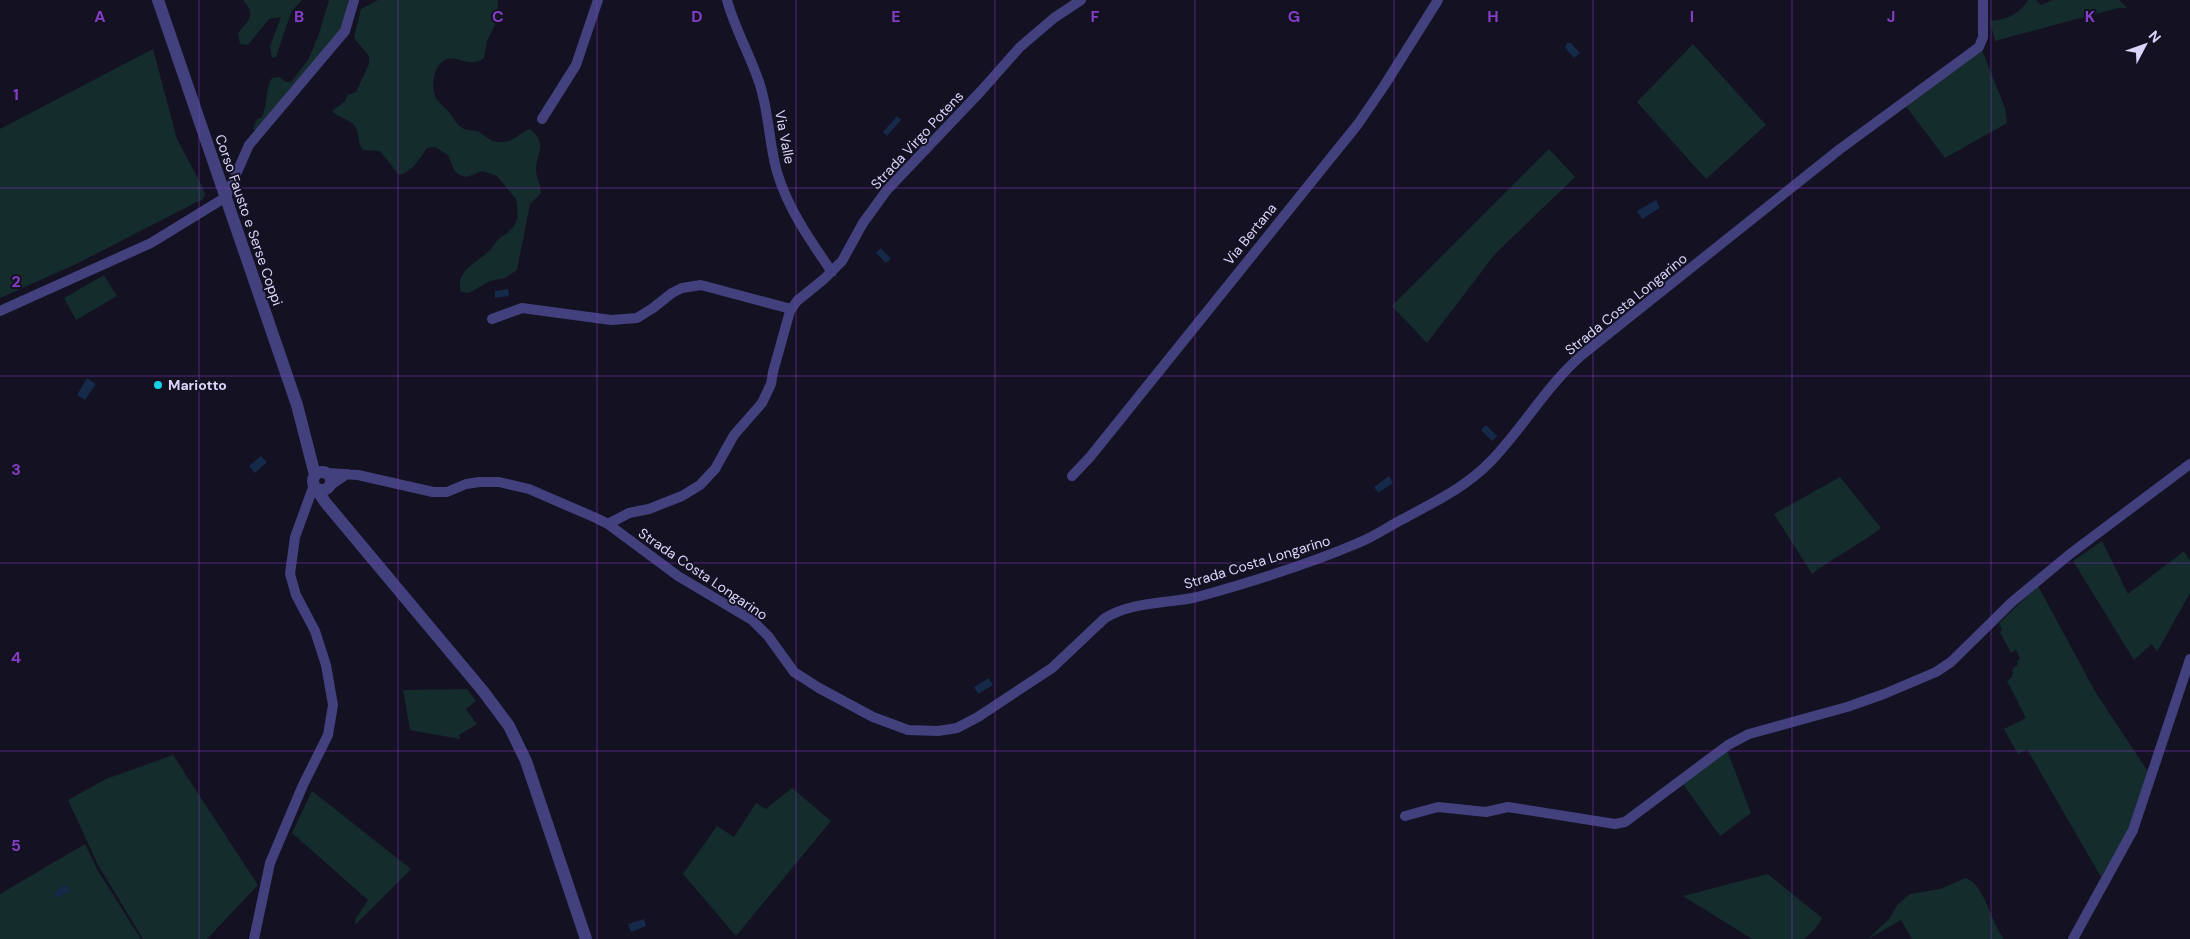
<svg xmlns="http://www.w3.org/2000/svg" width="2190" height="939" font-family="'DM Sans',sans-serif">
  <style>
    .green { fill: #142c2b }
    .water { fill: #152948 }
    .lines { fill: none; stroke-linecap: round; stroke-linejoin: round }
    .minor { stroke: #42407d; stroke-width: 10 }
    .tertiary { stroke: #42407d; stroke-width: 12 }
    .grid { fill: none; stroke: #843dc5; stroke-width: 1; stroke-opacity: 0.55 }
    .poi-dot { fill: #17d2e6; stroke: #141123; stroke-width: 2 }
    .labels { text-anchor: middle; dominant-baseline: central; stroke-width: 4; stroke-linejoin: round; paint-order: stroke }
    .street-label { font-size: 14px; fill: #dad6fb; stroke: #141123 }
    .poi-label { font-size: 14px; font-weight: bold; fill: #dad6fb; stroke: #141123; text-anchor: start }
    .grid-label { font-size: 16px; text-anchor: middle; font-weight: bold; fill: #843dc5; stroke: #141123; stroke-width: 4; stroke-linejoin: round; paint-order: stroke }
  </style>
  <rect width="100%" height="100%" fill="#141123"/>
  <path class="green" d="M 243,0 L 302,0 L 291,12 L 276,57 L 272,58 L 270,46 L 281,17 L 269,19 L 248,45 L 240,44 L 238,33 C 250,19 256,15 243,0 Z
    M 329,0 L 348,0 L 345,15 L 340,30 L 256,130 L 253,129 L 257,119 L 261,118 C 269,106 264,90 272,78 L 280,77 L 286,82 L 291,82 L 308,60 L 319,34 Z
    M 378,0 L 498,0 L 498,19 L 487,41 L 484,58 C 467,71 453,48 439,65 C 433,73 431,89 436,98 C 439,103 445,107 449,112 C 453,118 458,126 464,129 C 469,131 475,130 479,132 C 488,137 490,143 503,142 C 513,142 521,132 530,129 C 548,145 537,151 536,169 C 536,178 541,184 541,193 L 530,204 L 517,270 L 505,278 L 490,281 L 469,293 L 461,292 C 455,270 477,263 490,250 C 493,247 496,241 500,238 C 505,234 513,230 516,222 C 519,216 517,205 516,199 L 497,176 L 482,171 L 467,177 L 459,175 L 454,170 L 448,155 L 435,147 L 427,148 C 419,159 413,172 399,175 L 380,151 L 363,150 C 356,141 361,132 353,124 C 347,118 338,118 332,111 L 345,101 L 348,95 L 356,92 L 369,64 L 369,56 L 354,38 L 361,9 Z
    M 2028,0 L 2036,0 L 2041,5 L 2053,0 L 2119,0 L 2127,8 L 2118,8 L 1995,41 L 1990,21 C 2006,20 2020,14 2028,0 Z
    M 1693,44 L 1766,125 L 1706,179 L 1637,102 Z
    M 153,49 L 177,139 L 202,186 L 205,194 L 203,199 L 74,265 L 0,298 L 0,129 Z
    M 1982,50 L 2005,108 L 2007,123 L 1945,158 L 1905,105 Z
    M 1549,149 L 1575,177 L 1495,254 L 1427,343 L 1392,306 Z
    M 104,275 L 117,296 L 76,320 L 64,298 Z
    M 1840,477 L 1881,528 C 1859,545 1834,557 1812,574 L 1774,514 Z
    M 2102,541 L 2128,594 L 2184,551 L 2190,560 L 2190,593 L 2157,652 L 2152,644 L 2134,660 L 2073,561 Z
    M 2038,586 L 2096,693 L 2149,773 L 2129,828 L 2101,877 L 2027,749 L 2018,754 L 2004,729 L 2026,718 L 2007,681 L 2012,677 L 2013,668 L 2018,665 L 2017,661 L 2020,659 L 2016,650 L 2011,653 L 2000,632 L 2002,630 L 1999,623 Z
    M 467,689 L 476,701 L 466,709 L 477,724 L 459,735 L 460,739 L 410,730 L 403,690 Z
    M 1727,750 L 1751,813 L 1720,836 L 1683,784 Z
    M 173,755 L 258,885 L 207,939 L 143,939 L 98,865 L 68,800 L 106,779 Z
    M 792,788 L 831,821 L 736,936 L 683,874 L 717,826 L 734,837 L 756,803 L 766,809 Z
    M 312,791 L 411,869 L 355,925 L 356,918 L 368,900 L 292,833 Z
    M 85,844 L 98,871 L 141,939 L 0,939 L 0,894 Z
    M 1768,874 L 1822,918 L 1816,928 L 1804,939 L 1752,939 L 1683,896 Z
    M 1966,878 C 1985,885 1991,923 2004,939 L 1912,939 L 1901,920 L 1868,939 L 1889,919 L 1898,904 L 1910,894 L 1940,889 Z"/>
  <path class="water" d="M 1567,43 L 1571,43 L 1580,53 L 1574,58 L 1565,48 Z
    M 897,116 L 901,120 L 887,136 L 883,132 Z
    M 1656,200 L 1660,208 L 1642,219 L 1637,211 Z
    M 881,248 L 891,259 L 886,263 L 876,253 Z
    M 508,289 L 509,296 L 495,298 L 495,291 Z
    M 87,378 L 96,384 L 85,400 L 77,395 Z
    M 1486,425 L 1497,436 L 1492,441 L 1481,430 Z
    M 261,456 L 267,462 L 255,473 L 249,466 Z
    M 1389,476 L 1393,483 L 1378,493 L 1374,487 Z
    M 989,678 L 993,685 L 978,694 L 974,687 Z
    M 66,885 L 70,891 L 57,898 L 54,892 Z
    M 644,919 L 646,926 L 631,932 L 628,924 Z"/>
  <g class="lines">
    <path class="minor" d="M 727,0 C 735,30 751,56 760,85 C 769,113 769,144 777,172 C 788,209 810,240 832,272
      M 542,119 L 576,65 L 598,0
      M 0,311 L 151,243 L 226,197 L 249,145 L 345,31 L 354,0
      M 492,319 L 522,308 L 611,320 L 637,318 L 653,308 L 672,293 L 682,288 L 701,285 L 791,309
      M 328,473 L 358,475 L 433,492 L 447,492 L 466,484 L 480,482 L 499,482 L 529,489 L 596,518 L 608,524 L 678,576 L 752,620 L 768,636 L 794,672 L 819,688 L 873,717 L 908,730 L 938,731 L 957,728 L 978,717 L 1052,668 L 1105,618 C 1133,601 1166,604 1197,597 C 1251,582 1307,565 1358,543 C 1374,537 1389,526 1405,518 C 1434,502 1466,487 1490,462 C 1523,428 1547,385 1583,354 L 1840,149 L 1979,47 L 1983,37 L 1983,0
      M 1072,476 L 1090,457 L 1358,124 L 1384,86 L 1438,0
      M 331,485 L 347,474
      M 608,524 L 629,513 L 649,509 L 682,496 L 700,485 L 715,469 L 734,435 L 762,403 L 771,384 L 773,372 L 790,311 L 797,301 L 824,279 L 842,261 L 863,223 L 887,190 L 981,91 L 1020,47 L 1054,18 L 1081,0
      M 1405,816 L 1438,807 L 1486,812 L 1508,807 L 1615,824 L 1625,822 L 1728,745 L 1749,734 L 1847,707 L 1884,694 L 1936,672 L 1951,662 L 2012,602 L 2070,554 L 2190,464
      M 254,939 L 270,863 L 303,785 L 328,735 L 333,705 L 326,665 L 315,631 L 296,595 L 290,574 L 295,537 L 314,485
      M 2073,939 L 2133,830 L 2190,659"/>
    <path class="tertiary" d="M 158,0 L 297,405 L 315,475
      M313 481a9 9 0 1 1 18 0a9 9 0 1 1-18 0Z
      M 316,488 L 325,502 L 483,691 L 509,726 L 526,761 L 586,939"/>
  </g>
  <path class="grid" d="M 199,0 L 199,939M 398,0 L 398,939M 597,0 L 597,939M 796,0 L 796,939M 995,0 L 995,939M 1195,0 L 1195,939M 1394,0 L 1394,939M 1593,0 L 1593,939M 1792,0 L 1792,939M 1991,0 L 1991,939M 0,188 L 2190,188M 0,376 L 2190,376M 0,563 L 2190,563M 0,751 L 2190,751"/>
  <circle class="poi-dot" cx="158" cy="385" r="5"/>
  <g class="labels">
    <g class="street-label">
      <text transform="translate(785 137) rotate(79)">Via Valle</text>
      <text transform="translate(917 140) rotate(-47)">Strada Virgo Potens</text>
      <text transform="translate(249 220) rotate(71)">Corso Fausto e Serse Coppi</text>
      <text transform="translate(1250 234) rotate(-51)">Via Bertana</text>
      <text transform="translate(1626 304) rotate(-39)">Strada Costa Longarino</text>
      <text transform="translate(1257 562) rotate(-17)">Strada Costa Longarino</text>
      <text transform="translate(703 574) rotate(34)">Strada Costa Longarino</text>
    </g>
    <g class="poi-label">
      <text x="168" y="385">Mariotto</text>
    </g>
  </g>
  <g class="grid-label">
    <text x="100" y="22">A</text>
    <text x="299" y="22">B</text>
    <text x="498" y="22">C</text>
    <text x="697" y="22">D</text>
    <text x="896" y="22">E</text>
    <text x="1095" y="22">F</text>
    <text x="1294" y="22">G</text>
    <text x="1493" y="22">H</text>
    <text x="1692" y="22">I</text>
    <text x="1891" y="22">J</text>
    <text x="2090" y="22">K</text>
    <text x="16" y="100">1</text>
    <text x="16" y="287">2</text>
    <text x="16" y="475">3</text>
    <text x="16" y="663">4</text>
    <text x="16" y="851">5</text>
  </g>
  <g transform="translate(2145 45) rotate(49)" stroke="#141123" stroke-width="4" paint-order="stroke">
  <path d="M0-4L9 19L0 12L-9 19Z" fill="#dad6fb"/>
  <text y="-8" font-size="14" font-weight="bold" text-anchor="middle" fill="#dad6fb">N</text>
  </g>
</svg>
